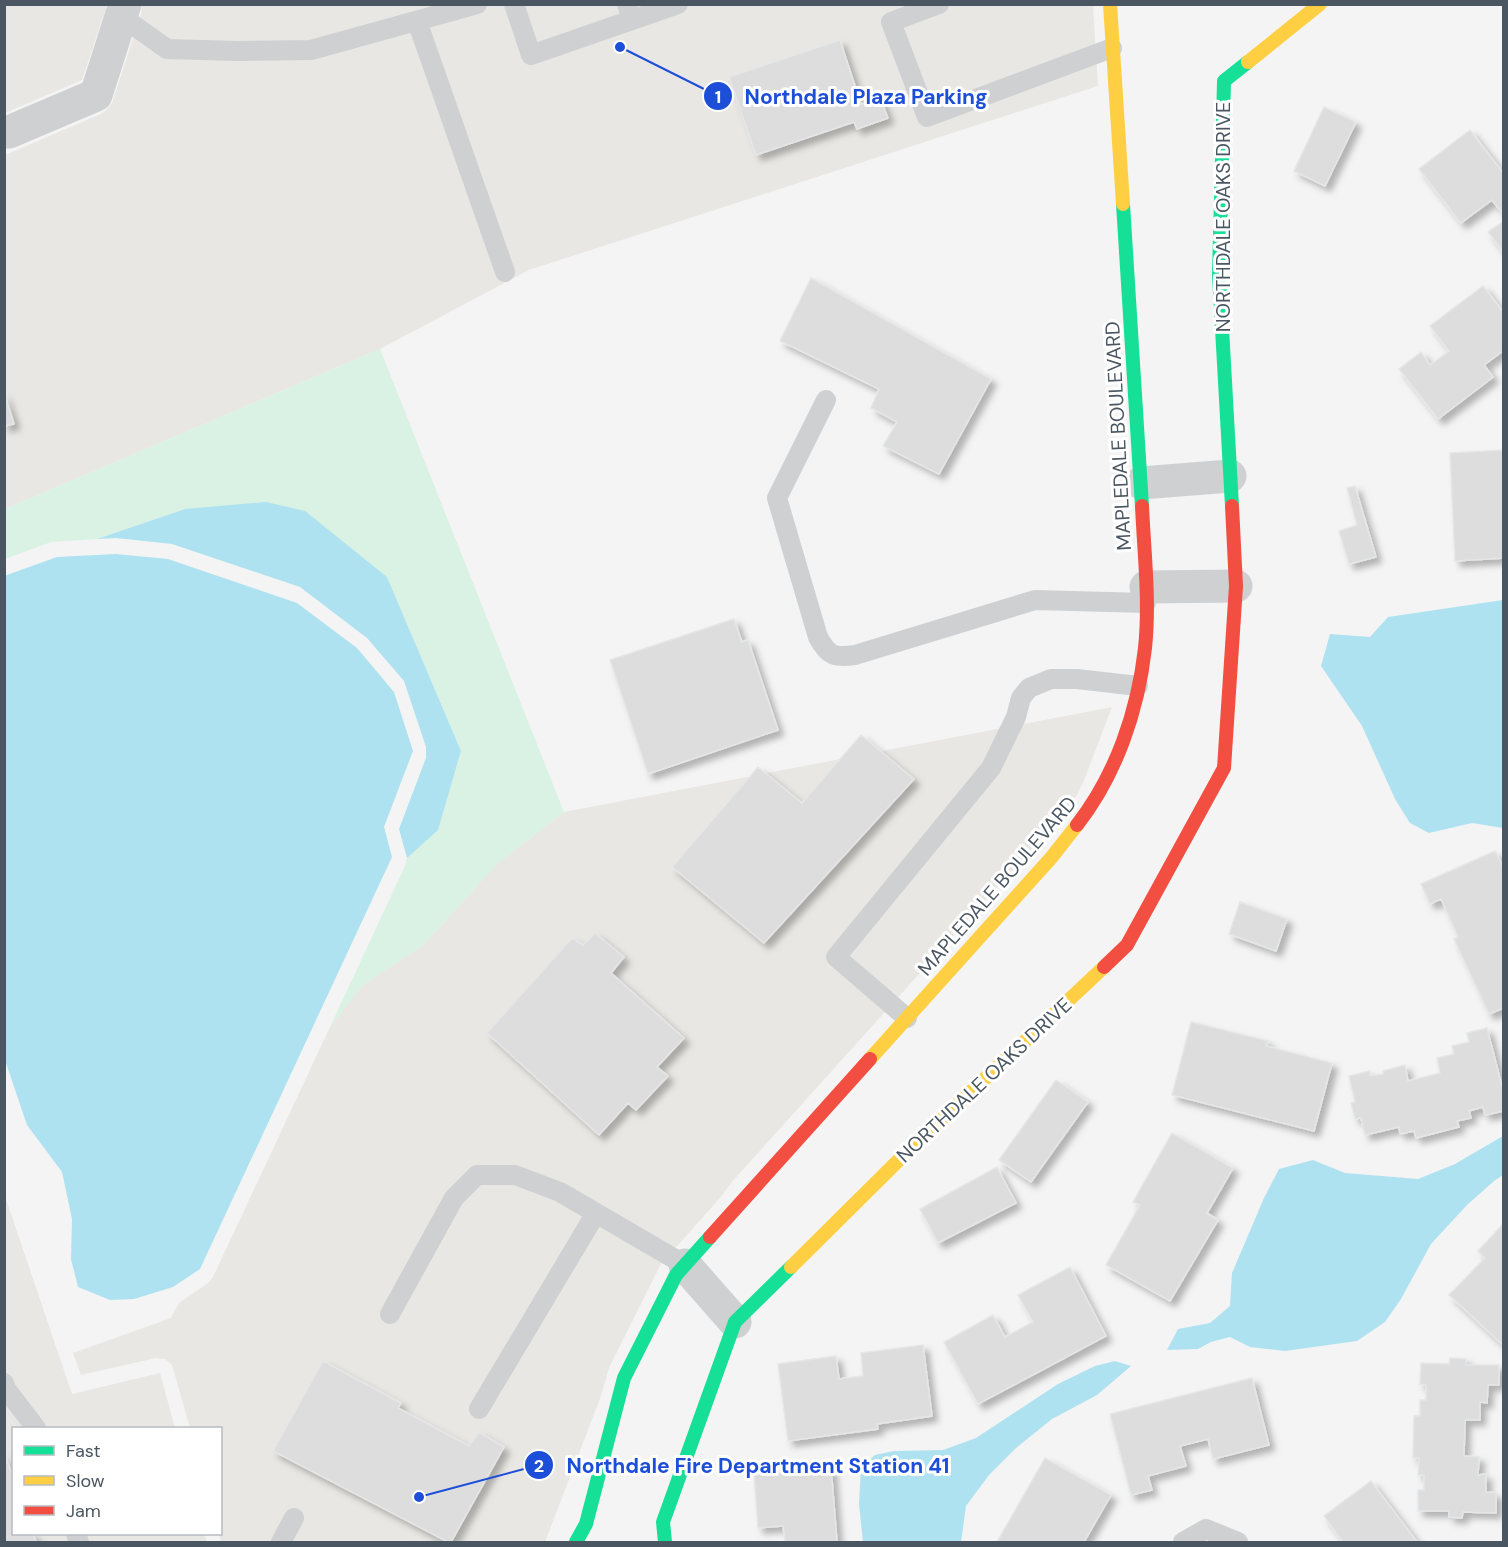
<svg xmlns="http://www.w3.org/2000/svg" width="1508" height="1547" font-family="'DM Sans',sans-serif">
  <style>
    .commercial { fill: #e8e7e3 }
    .green { fill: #d9f2e3 }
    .water { fill: #aee2f0 }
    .building { fill: #ddddde; stroke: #e5e6e7; stroke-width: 1.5; filter: url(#shadow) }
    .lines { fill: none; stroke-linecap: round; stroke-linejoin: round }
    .lane { stroke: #ced0d2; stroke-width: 20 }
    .street { stroke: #ced0d2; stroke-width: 33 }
    .fast { stroke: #16e098; stroke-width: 14 }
    .slow { stroke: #ffcf43; stroke-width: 14 }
    .jam { stroke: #f24e42; stroke-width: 14 }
    .labels { text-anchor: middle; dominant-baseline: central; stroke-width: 6; stroke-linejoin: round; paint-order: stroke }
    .street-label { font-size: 20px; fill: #4a5661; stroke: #fff }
    .leader { fill: none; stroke: #1d4ed8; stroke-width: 2 }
    .callout-dot { fill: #1d4ed8; stroke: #fff; stroke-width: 2 }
    .mark-label { font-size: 18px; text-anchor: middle; font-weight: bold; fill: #fff }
    .callout-label { font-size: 21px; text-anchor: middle; font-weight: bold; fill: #1d4ed8; stroke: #fff; stroke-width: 6; stroke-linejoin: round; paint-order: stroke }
  </style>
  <defs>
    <filter id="shadow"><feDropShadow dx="5.5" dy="5.5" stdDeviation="3" flood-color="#0004"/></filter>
  </defs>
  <rect width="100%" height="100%" fill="#f4f4f4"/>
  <path class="commercial" d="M 5,4 L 107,5 L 82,80 L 5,113 Z
    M 142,5 L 1093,5 L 1098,86 L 529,270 L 380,349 L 5,509 L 5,155 L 103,113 L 112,103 L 141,14 Z
    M 1112,707 L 1083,783 L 1077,795 L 1055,823 L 731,1183 L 720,1198 L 661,1264 L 609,1368 L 601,1396 L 545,1542 L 221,1542 L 219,1534 L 220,1534 L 220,1428 L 190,1428 L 172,1365 L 165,1359 L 156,1358 L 81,1375 L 73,1353 L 171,1318 L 179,1303 L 208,1283 L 213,1277 L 330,1027 L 362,985 L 423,945 L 498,863 L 564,812 Z
    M 4,1193 L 72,1394 L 160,1373 L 175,1428 L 14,1428 L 14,1534 L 204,1534 L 207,1542 L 5,1542 Z"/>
  <path class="green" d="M 380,349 L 564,812 L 498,863 L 423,945 L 363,985 L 330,1027 L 405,866 L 407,858 L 438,829 L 461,751 L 387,577 L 185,509 L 97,539 L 51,542 L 5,559 L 5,509 Z"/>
  <path class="water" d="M 266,502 L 305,511 L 387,577 L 461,751 L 438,830 L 407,858 L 399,829 L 426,758 L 426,747 L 404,681 L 367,638 L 300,587 L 172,544 L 116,538 L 97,539 L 185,509 Z
    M 116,554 L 168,559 L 297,603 L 357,648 L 394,692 L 413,751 L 384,827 L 392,857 L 200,1269 L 173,1287 L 134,1299 L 110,1300 L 78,1287 L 71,1259 L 72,1219 L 62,1172 L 27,1125 L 5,1060 L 4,576 L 57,557 Z
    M 1503,600 L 1503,828 L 1472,823 L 1429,833 L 1410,823 L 1395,799 L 1362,726 L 1321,666 L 1330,634 L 1370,637 L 1388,617 Z
    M 1503,1136 L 1503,1175 L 1494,1181 L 1467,1205 L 1431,1244 L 1401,1299 L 1385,1322 L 1357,1341 L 1285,1351 L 1250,1347 L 1230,1337 L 1211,1342 L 1198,1349 L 1167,1350 L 1178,1329 L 1210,1323 L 1230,1306 L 1232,1273 L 1264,1198 L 1279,1169 L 1313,1160 L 1345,1173 L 1418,1179 L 1455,1164 Z
    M 1115,1361 L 1131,1366 L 1097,1395 L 1052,1419 L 1016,1448 L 989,1475 L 966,1506 L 961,1542 L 863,1542 L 859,1504 L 861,1468 L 875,1455 L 894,1451 L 943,1450 L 976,1438 L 1058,1384 L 1095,1366 Z"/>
  <path class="building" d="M 840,40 L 861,104 L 880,98 L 888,118 L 857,129 L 854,122 L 756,155 L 729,77 Z
    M 1324,107 L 1356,122 L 1325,186 L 1294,171 Z
    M 1470,130 L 1504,174 L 1504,215 L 1492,200 L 1461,223 L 1419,169 Z
    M 1504,221 L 1504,253 L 1488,232 Z
    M 811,278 L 991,379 L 939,474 L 883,446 L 897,422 L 871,408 L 879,389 L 780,341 Z
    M 1483,286 L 1504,313 L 1504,350 L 1484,365 L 1493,377 L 1438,419 L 1399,369 L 1421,352 L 1430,365 L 1449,351 L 1430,326 Z
    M 4,393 L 14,424 L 4,426 Z
    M 1504,450 L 1504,558 L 1455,561 L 1450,453 Z
    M 1355,486 L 1376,557 L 1349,564 L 1339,531 L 1357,525 L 1347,488 Z
    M 734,619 L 742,642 L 748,640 L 778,730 L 648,774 L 610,660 Z
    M 861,735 L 914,779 L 764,943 L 672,867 L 758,767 L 802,803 Z
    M 1495,851 L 1504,869 L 1504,1008 L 1489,1014 L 1454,939 L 1458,937 L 1441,899 L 1430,904 L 1421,884 Z
    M 1240,902 L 1287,919 L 1276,951 L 1229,934 Z
    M 595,933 L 624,957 L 611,973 L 684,1038 L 657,1067 L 668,1076 L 636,1110 L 628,1103 L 599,1135 L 487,1033 L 572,938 L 583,945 Z
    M 1191,1022 L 1268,1041 L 1266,1046 L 1332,1063 L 1314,1131 L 1172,1095 Z
    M 1487,1028 L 1504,1094 L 1504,1111 L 1485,1115 L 1483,1107 L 1469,1111 L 1471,1118 L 1457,1121 L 1459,1127 L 1416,1138 L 1414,1131 L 1400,1134 L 1399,1127 L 1365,1135 L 1361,1118 L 1355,1119 L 1351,1103 L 1355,1102 L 1349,1076 L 1370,1071 L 1370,1076 L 1383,1074 L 1383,1071 L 1405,1065 L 1408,1081 L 1440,1073 L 1437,1058 L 1454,1054 L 1452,1046 L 1469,1042 L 1467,1033 Z
    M 1056,1080 L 1088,1102 L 1031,1182 L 999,1160 Z
    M 1172,1133 L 1233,1168 L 1207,1213 L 1218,1220 L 1170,1301 L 1106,1265 L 1140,1205 L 1133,1202 Z
    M 997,1167 L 1016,1203 L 938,1243 L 920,1209 Z
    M 1504,1223 L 1504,1345 L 1503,1345 L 1449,1295 L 1485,1258 L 1478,1251 Z
    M 1070,1267 L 1106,1336 L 978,1404 L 944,1342 L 993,1315 L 1005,1337 L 1033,1322 L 1018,1295 Z
    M 923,1345 L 932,1416 L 877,1424 L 878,1429 L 788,1441 L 778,1364 L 836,1356 L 839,1379 L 863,1376 L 861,1353 Z
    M 1450,1358 L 1466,1359 L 1466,1365 L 1499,1365 L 1499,1385 L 1488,1385 L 1487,1403 L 1480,1402 L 1480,1420 L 1465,1420 L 1464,1456 L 1479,1457 L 1478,1475 L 1486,1474 L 1486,1492 L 1496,1493 L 1496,1513 L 1463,1512 L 1462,1518 L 1449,1517 L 1449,1511 L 1418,1511 L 1418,1490 L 1424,1490 L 1424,1475 L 1418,1475 L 1419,1458 L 1413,1458 L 1414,1416 L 1420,1416 L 1420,1400 L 1426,1400 L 1426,1385 L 1420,1384 L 1421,1363 L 1449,1364 Z
    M 323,1361 L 401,1403 L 398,1408 L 469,1446 L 479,1432 L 504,1447 L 451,1542 L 448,1542 L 273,1451 Z
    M 1252,1378 L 1269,1445 L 1213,1459 L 1208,1439 L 1180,1446 L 1186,1466 L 1148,1476 L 1152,1490 L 1131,1495 L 1110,1414 Z
    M 4,1454 L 14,1479 L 14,1534 L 33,1534 L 36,1542 L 4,1542 Z
    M 1045,1458 L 1111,1495 L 1084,1542 L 997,1542 Z
    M 831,1467 L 837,1542 L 785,1542 L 783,1526 L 758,1528 L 754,1473 Z
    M 1371,1481 L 1417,1542 L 1343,1542 L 1324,1516 Z"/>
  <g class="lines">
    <path class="lane" d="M 514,4 L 531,55 L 632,20
      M 627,4 L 632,20 L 678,4
      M 939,4 L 891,22 L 927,117 L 1112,48
      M 122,17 L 167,49 L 238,51 L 311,50 L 477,4
      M 417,21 L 505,272
      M 826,400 L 777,498 L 818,637 C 828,656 835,658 855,655 L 1035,600 L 1146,603
      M 907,1018 L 836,957 L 991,768 L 1016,717 L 1021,698 L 1029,688 L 1051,679 L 1077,679 L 1138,686
      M 390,1314 L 454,1198 L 477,1175 L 515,1175 L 560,1192 L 685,1265
      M 4,1383 L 6,1389 L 36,1428
      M 479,1409 L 596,1213
      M 76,1534 L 79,1542
      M 281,1542 L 294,1518
      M 1183,1542 L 1206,1529 L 1238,1542"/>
    <path class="street" d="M 9,132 L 96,95 L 125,4
      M 1141,483 L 1230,476
      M 1146,587 L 1236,586
      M 685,1265 L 735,1322"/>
    <path class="fast" d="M 1123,204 L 1142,506
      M 1232,506 L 1219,275 L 1224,81 L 1248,62
      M 576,1542 L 586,1524 L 624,1378 L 676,1275 L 710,1237
      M 665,1542 L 663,1522 L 735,1322 L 791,1267"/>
    <path class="slow" d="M 1110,4 L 1123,204
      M 1248,62 L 1320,4
      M 870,1059 L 1051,858 L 1077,825
      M 791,1267 L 911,1148 L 1104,967"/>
    <path class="jam" d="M 1077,825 C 1116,775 1138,711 1145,648 C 1150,601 1144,552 1142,506
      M 1104,967 L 1127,945 L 1224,768 L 1236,586 L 1232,506
      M 710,1237 L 870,1059"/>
  </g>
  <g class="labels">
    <g class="street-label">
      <text transform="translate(1223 217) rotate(-90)">NORTHDALE OAKS DRIVE</text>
      <text transform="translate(1118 436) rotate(-93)">MAPLEDALE BOULEVARD</text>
      <text transform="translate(997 886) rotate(-49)">MAPLEDALE BOULEVARD</text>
      <text transform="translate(984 1080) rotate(-43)">NORTHDALE OAKS DRIVE</text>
    </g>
  </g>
  <path class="leader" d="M620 47L718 96M419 1497L539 1465"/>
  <g class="callout-dot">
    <circle cx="620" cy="47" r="6"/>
    <circle cx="419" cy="1497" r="6"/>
    <circle cx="718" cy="96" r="15"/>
    <circle cx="539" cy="1465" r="15"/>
  </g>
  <g class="mark-label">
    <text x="718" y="103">1</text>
    <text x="539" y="1472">2</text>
  </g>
  <g class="callout-label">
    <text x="866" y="104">Northdale Plaza Parking</text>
    <text x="758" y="1473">Northdale Fire Department Station 41</text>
  </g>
  <rect width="1508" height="1547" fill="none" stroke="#4a5661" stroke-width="12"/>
  <rect x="12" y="1427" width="210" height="108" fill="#ffffff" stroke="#b7bbc0" stroke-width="1.5"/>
  <rect x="24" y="1446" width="30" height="9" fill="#16e098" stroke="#b7bbc0" stroke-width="1.5"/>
  <text x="66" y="1457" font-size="18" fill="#4a5661">Fast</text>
  <rect x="24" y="1476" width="30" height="9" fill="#ffcf43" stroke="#b7bbc0" stroke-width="1.5"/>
  <text x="66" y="1487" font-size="18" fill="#4a5661">Slow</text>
  <rect x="24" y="1506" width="30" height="9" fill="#f24e42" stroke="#b7bbc0" stroke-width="1.5"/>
  <text x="66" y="1517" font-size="18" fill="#4a5661">Jam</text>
</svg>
